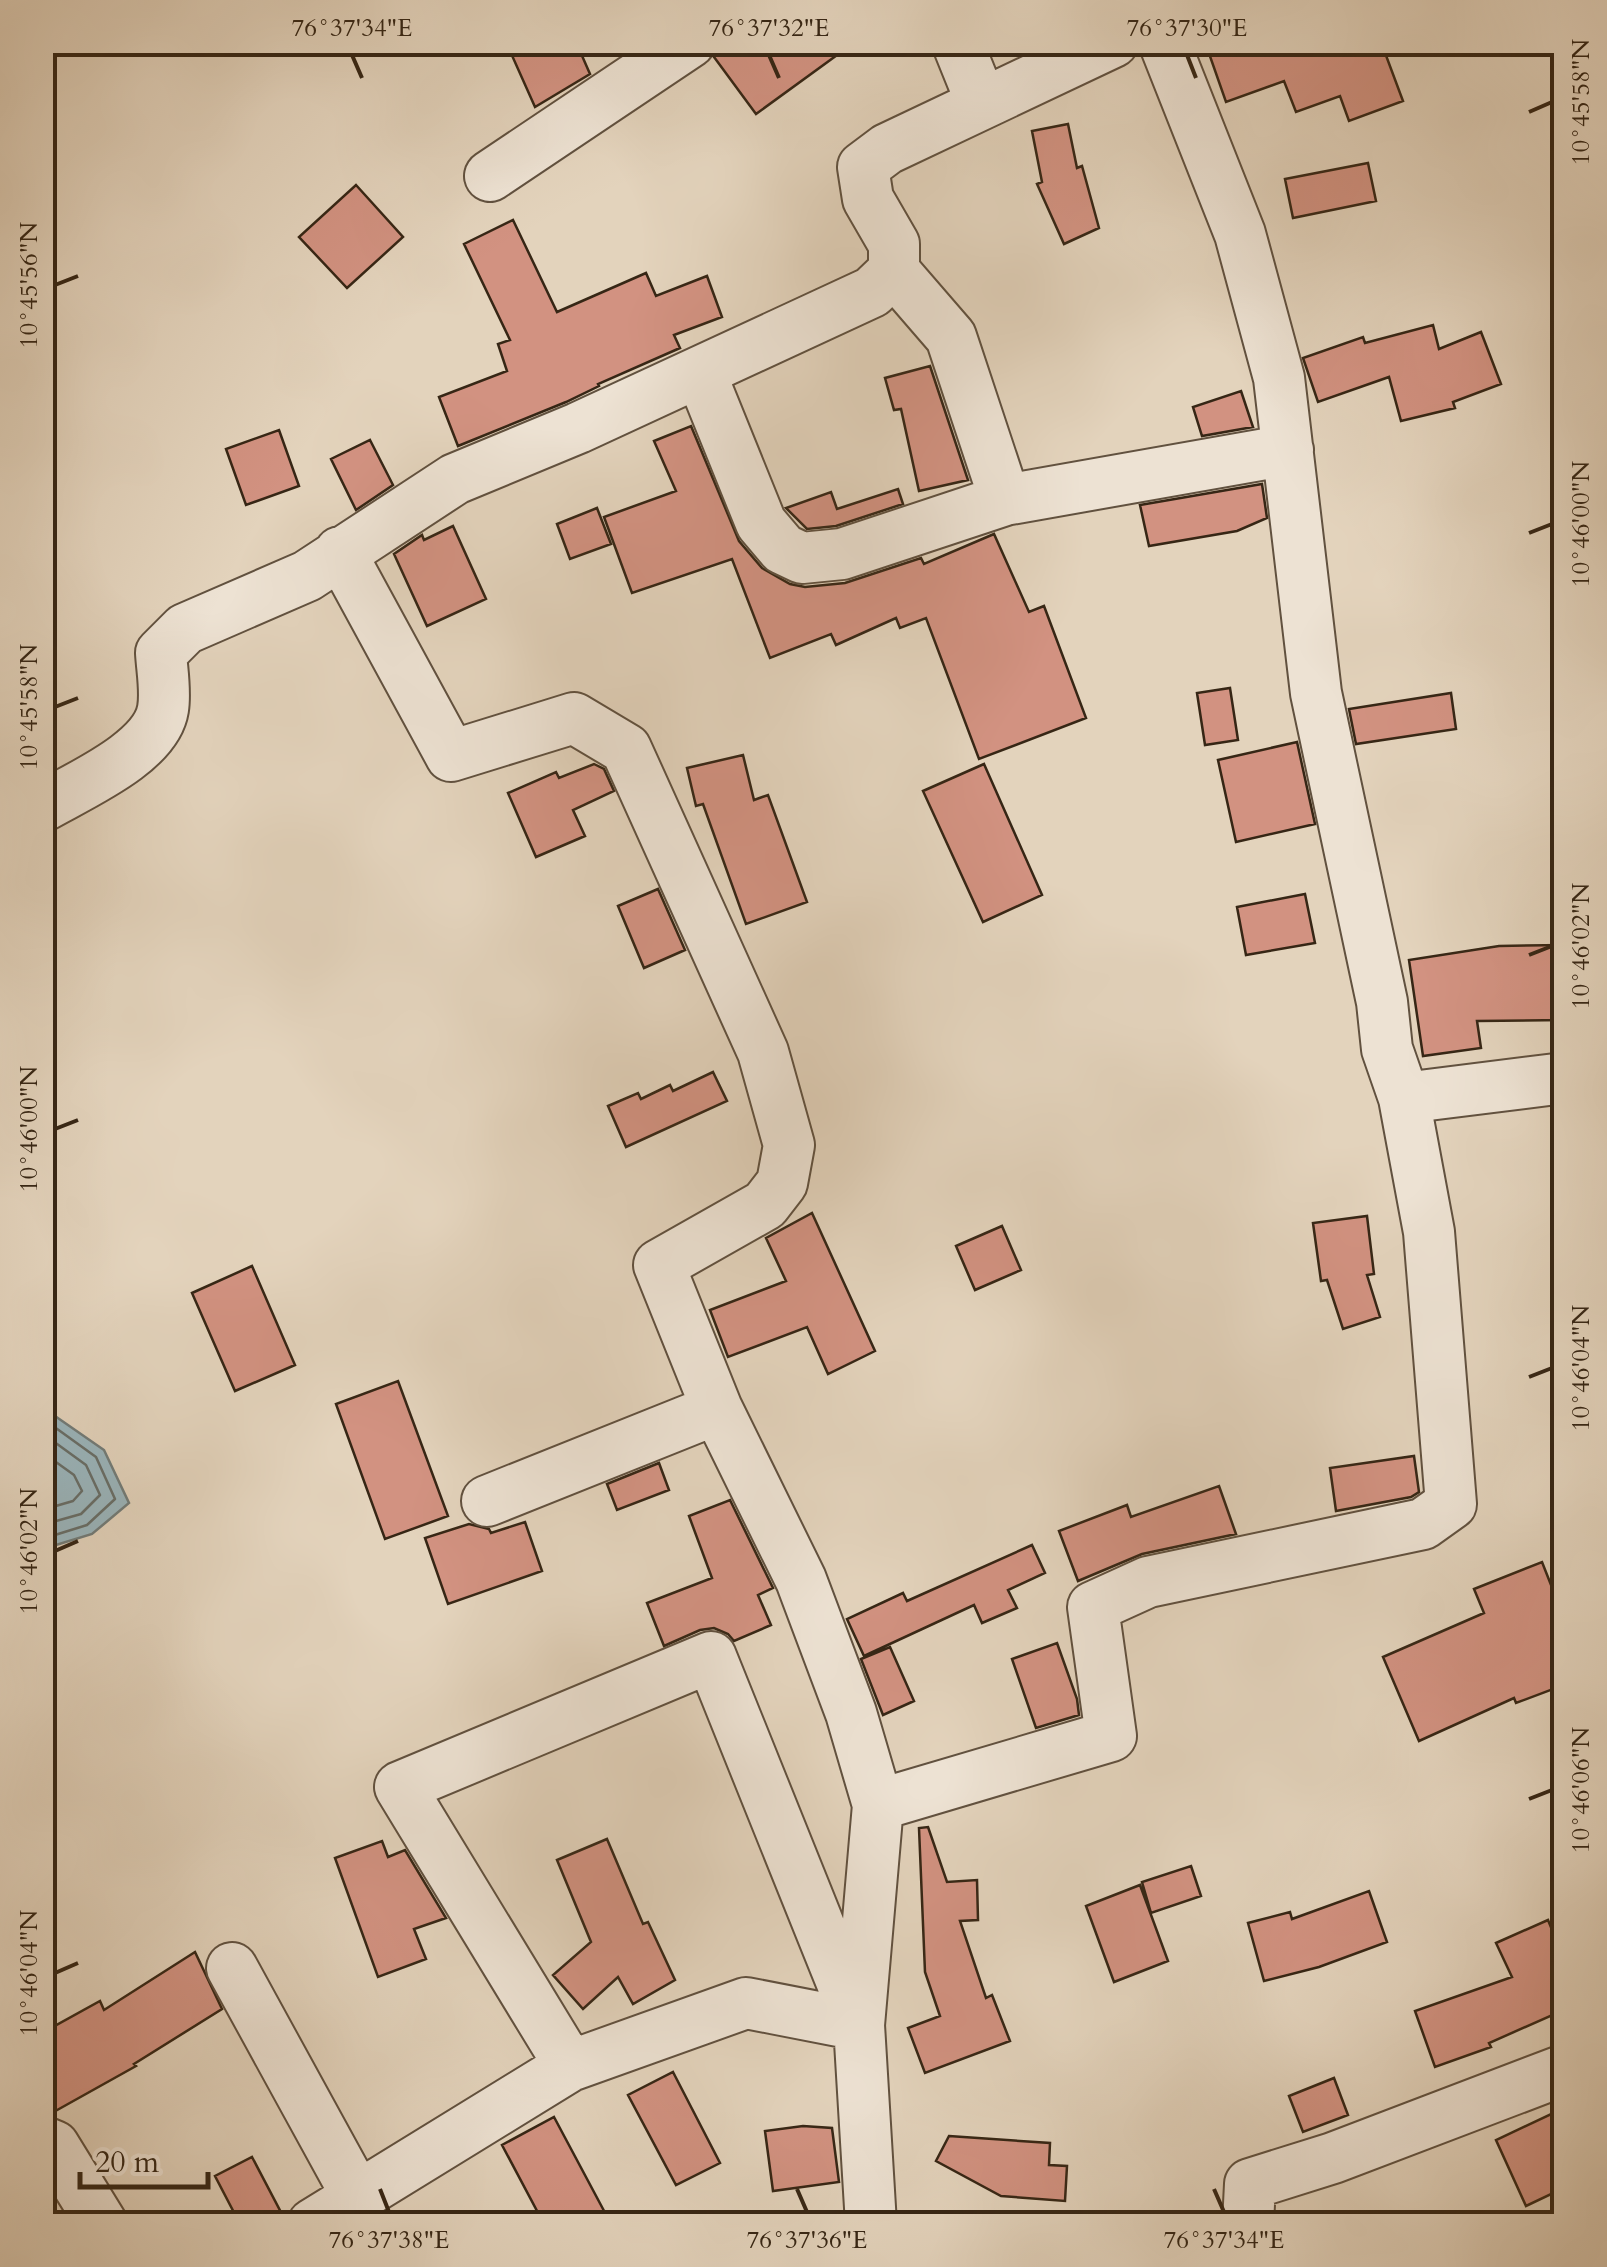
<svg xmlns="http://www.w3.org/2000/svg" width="1607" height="2267" font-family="Cardo,serif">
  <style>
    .water { fill: #9ab5bc; stroke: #727c79; stroke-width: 2.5 }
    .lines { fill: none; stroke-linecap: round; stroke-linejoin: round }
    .shore { stroke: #686e68; stroke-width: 2.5 }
    .building { fill: #d29281; stroke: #362615; stroke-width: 2.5 }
    .minor-casing { stroke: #61513f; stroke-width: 54 }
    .minor { stroke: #ede2d3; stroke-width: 50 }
    .ticks { fill: none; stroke: #362615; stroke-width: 4 }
    .neatline { fill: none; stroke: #362615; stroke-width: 4 }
    .ticks-label { font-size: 25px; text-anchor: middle; fill: #362615 }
  </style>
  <rect width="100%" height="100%" fill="#e3d3bc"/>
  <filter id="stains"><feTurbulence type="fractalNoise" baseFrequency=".002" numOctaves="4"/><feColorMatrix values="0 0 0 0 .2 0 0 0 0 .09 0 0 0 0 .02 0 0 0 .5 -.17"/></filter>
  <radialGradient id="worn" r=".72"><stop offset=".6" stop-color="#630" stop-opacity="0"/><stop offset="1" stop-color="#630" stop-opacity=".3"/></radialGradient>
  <path class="water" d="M 42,1407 L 104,1450 L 129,1503 L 92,1534 L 43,1549 Z"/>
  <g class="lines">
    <path class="shore" d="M 42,1418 L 96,1457 L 115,1499 L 87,1525 L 42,1539
      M 42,1433 L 86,1465 L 100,1495 L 81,1514 L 42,1525
      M 42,1452 L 74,1475 L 82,1491 L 73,1501 L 42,1510"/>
  </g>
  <path class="building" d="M 506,42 L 576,42 L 590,74 L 535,107 Z
    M 718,42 L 855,42 L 756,114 L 714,57 Z
    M 1205,42 L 1381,42 L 1403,101 L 1349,121 L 1340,96 L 1296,112 L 1284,81 L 1226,102 Z
    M 1068,124 L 1077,168 L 1082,166 L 1099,228 L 1064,244 L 1037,184 L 1042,182 L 1032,131 Z
    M 1368,163 L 1376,201 L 1293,218 L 1285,179 Z
    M 356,185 L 403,237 L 347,288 L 299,237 Z
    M 513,220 L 557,312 L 646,273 L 656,296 L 707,276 L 722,317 L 674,335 L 680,348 L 598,384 L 599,386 L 566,402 L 458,446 L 439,397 L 507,371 L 498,344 L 510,340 L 464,244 Z
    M 1433,325 L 1439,349 L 1481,332 L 1501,384 L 1453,402 L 1455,408 L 1401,421 L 1389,377 L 1318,402 L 1303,358 L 1363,337 L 1365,343 Z
    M 930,366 L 968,480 L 919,491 L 901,409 L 894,410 L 885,378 Z
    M 1241,391 L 1253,427 L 1202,436 L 1193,407 Z
    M 691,426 L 739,541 L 762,568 L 790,584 L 805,587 L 845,583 L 921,558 L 924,564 L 994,534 L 1029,612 L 1044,606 L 1086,718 L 979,759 L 926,618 L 900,628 L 896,618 L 836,645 L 831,634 L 770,658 L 732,559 L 632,593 L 604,517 L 676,491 L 654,441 Z
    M 279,430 L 299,486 L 246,505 L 226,449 Z
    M 370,440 L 393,485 L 356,510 L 331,459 Z
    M 1262,484 L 1267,518 L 1237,531 L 1149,546 L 1140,505 Z
    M 898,489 L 903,504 L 836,526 L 807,529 L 786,508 L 831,492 L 837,509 Z
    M 597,508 L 611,544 L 570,559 L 557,524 Z
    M 453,526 L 486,599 L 427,626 L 394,554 L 422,535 L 424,540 Z
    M 1230,688 L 1238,740 L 1205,745 L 1197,693 Z
    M 1451,693 L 1456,729 L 1356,744 L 1349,709 Z
    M 1297,742 L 1315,824 L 1236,842 L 1218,760 Z
    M 743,755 L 754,800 L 768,795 L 807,902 L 746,924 L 703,804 L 696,806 L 687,768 Z
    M 594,764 L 604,769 L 614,791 L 573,810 L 585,836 L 536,857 L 508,793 L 556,772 L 559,778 Z
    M 984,764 L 1042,895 L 983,922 L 923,791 Z
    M 658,889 L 685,950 L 644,968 L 618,906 Z
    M 1305,894 L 1315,943 L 1246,955 L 1237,907 Z
    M 1564,945 L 1564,1020 L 1477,1021 L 1481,1048 L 1423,1056 L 1409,960 L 1499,946 Z
    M 713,1072 L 727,1101 L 626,1147 L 608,1106 L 638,1093 L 641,1099 L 670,1085 L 673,1091 Z
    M 812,1213 L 875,1351 L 828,1374 L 807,1327 L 728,1357 L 710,1310 L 786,1281 L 766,1238 Z
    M 1367,1216 L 1374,1274 L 1367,1275 L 1380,1317 L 1343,1329 L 1327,1280 L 1321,1281 L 1313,1223 Z
    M 1002,1226 L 1021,1270 L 975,1290 L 956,1246 Z
    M 252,1266 L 295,1365 L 235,1391 L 192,1293 Z
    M 398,1381 L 448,1516 L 385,1539 L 336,1404 Z
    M 1414,1456 L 1419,1492 L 1411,1497 L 1336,1511 L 1330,1468 Z
    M 659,1463 L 669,1490 L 617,1510 L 607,1484 Z
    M 1219,1486 L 1236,1534 L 1142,1554 L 1078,1581 L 1059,1531 L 1127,1505 L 1131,1517 Z
    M 730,1500 L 773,1588 L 758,1595 L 771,1625 L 734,1641 L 728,1634 L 714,1628 L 700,1630 L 664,1646 L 647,1603 L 712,1578 L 689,1516 Z
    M 525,1522 L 542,1571 L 448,1604 L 425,1538 L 469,1524 L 489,1529 L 491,1533 Z
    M 1032,1545 L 1045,1573 L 1008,1590 L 1017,1608 L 982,1623 L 974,1605 L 864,1656 L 847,1619 L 903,1593 L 907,1601 Z
    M 1542,1562 L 1564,1618 L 1564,1685 L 1516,1703 L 1514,1698 L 1419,1741 L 1383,1657 L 1484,1613 L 1474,1589 Z
    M 1057,1643 L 1077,1699 L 1079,1715 L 1036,1728 L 1012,1659 Z
    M 890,1647 L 914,1701 L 883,1715 L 861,1659 Z
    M 928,1827 L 947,1882 L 977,1880 L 978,1920 L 960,1921 L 986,1998 L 992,1995 L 1010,2041 L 925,2073 L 908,2028 L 940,2016 L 925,1972 L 919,1828 Z
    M 607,1839 L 643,1924 L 648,1922 L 675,1980 L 633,2004 L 618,1977 L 583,2009 L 553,1975 L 591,1942 L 557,1860 Z
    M 382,1841 L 388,1857 L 405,1850 L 446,1918 L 414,1929 L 426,1959 L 378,1977 L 335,1858 Z
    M 1191,1866 L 1201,1896 L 1151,1913 L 1142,1882 Z
    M 1140,1885 L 1168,1961 L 1114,1982 L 1086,1906 Z
    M 1369,1891 L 1387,1942 L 1319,1967 L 1264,1981 L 1248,1923 L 1290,1912 L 1292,1919 Z
    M 1548,1920 L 1555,1937 L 1564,1933 L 1564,2010 L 1489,2043 L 1491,2047 L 1435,2067 L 1415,2011 L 1512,1977 L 1496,1943 Z
    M 195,1952 L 222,2009 L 134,2064 L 136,2066 L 50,2114 L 42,2113 L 42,2033 L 100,2001 L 104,2010 Z
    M 673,2072 L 720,2163 L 676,2185 L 628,2095 Z
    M 1334,2078 L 1348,2115 L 1303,2132 L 1289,2096 Z
    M 1564,2108 L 1564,2188 L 1526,2206 L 1496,2140 Z
    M 554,2117 L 611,2224 L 544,2224 L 502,2145 Z
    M 803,2126 L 832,2128 L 839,2182 L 773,2191 L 765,2131 Z
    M 949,2136 L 1050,2143 L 1049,2165 L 1067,2166 L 1065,2201 L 1001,2196 L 936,2161 Z
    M 252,2157 L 285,2220 L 284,2224 L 240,2224 L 215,2176 Z"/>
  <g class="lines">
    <defs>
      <path id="minor" d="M 957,42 L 982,104
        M 1164,42 L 1240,234 L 1279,378 L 1316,693 L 1382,1002 L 1387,1049 L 1404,1098 L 1564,1078
        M 490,176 L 690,42
        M 894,271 L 951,337 L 1005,500
        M 700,372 L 761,523 L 783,549 L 802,558 L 842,554 L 1005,500 L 1288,450
        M 340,552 L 451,756 L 574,718 L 626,749 L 763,1052 L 789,1145 L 782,1183 L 765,1205 L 659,1265 L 717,1409 L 801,1580 L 851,1713 L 878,1805 L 859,2025
        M 42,807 C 78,786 156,753 163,709 C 166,691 162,670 161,653 L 185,629 L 307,576 L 455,479 L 578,428 L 872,292 L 894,271 L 894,244 L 868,199 L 863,167 L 887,149 L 1113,42
        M 487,1501 L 717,1409
        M 878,1805 L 1111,1736 L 1093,1607 L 1148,1582 L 1423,1524 L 1451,1504 L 1429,1232 L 1404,1098
        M 232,1968 L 357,2196
        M 570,2066 L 400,1787 L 711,1657 L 855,2015
        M 42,2141 L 54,2146 L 102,2224
        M 313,2224 L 570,2066 L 746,2003 L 859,2025 L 871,2224
        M 1248,2224 L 1250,2184 L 1333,2158 L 1564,2070"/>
    </defs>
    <use href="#minor" class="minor-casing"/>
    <use href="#minor" class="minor"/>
  </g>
  <path class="ticks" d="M 352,55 L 362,78M 769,55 L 779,78M 1187,55 L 1196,78M 1529,112 L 1552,102M 55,285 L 78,276M 1529,533 L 1552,524M 55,707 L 78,698M 1529,955 L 1552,946M 55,1129 L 78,1120M 1529,1377 L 1552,1368M 55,1551 L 78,1541M 1529,1799 L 1552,1790M 55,1973 L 78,1963M 380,2189 L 389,2212M 797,2189 L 807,2212M 1214,2189 L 1224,2212"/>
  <rect width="1607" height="2267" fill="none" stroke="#e3d3bc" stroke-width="110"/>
  <path d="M80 2172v15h128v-15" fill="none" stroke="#362615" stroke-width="5"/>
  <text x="95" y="2172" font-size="30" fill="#362615" stroke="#ede2d3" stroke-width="8" paint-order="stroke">20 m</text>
  <rect x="55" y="55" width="1497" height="2157" class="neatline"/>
  <g class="ticks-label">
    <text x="352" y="36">76°37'34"E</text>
    <text x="769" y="36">76°37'32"E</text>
    <text x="1187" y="36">76°37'30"E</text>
    <text transform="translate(1580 102) rotate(-90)" y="9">10°45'58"N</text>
    <text transform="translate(28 285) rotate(-90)" y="9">10°45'56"N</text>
    <text transform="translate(1580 524) rotate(-90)" y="9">10°46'00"N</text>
    <text transform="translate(28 707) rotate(-90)" y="9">10°45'58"N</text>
    <text transform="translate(1580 946) rotate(-90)" y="9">10°46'02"N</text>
    <text transform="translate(28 1129) rotate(-90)" y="9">10°46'00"N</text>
    <text transform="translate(1580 1368) rotate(-90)" y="9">10°46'04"N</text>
    <text transform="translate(28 1551) rotate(-90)" y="9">10°46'02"N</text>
    <text transform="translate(1580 1790) rotate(-90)" y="9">10°46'06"N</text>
    <text transform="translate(28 1973) rotate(-90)" y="9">10°46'04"N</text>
    <text x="389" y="2248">76°37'38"E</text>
    <text x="807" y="2248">76°37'36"E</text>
    <text x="1224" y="2248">76°37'34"E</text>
  </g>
  <rect width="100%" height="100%" filter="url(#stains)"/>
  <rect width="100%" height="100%" fill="url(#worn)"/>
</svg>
